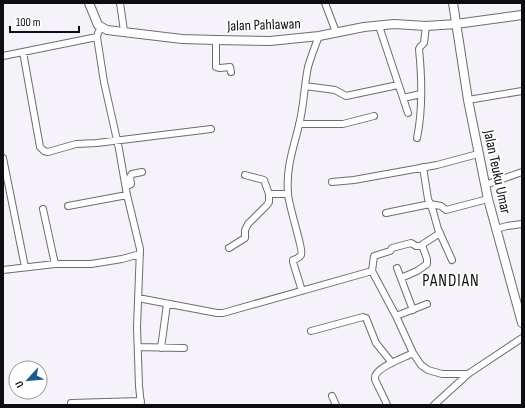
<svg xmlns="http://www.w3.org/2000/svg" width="525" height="408" font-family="'Sofia Sans Condensed',sans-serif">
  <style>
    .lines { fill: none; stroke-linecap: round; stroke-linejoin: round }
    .minor-casing { stroke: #6e6c72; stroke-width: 8 }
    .major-casing { stroke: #6e6c72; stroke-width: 10 }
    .minor { stroke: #fff; stroke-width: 6 }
    .major { stroke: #fff; stroke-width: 8 }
    .labels { text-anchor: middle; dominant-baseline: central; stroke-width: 3.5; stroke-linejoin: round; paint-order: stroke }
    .street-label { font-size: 15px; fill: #0e0d0f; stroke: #fff }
    .quarter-label { font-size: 17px; letter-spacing: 1px; fill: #0e0d0f; stroke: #fff }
  </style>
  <rect width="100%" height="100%" fill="#f5f2f9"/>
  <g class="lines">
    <defs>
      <path id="minor" d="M 120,3 L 124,31
        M 325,3 L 336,32
        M 379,26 L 408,113
        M 101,27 L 98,33 L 97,37 L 104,82 L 119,149 L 127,195 L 140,249 L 137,327 L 139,386 L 141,405
        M 216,40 L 216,67 L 220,68 L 230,67 L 231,72
        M 23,52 L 40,147 L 44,151 L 48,152 L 76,144 L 97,143 L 211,129
        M 3,56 L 97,37
        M 305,86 L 335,90 L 346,96 L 398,85
        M 403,98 L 421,94
        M 468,100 L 522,91
        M 299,124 L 343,124 L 374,116
        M 417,138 C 423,109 422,79 419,49 L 420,47 L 424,43 L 426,26
        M 3,158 L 25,267
        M 423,167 L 428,199 L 433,211 L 438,229 L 452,260
        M 245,175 L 264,180 L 269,194
        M 332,182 L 354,180 L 437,165 L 478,154
        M 485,185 L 522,172
        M 126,187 L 131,184 L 130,177 L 132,174 L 142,172
        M 68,206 L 127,195
        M 43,209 L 55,264
        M 386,213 L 430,204 L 441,206 L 446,210 L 488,199
        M 496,229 L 507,226 L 522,224
        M 440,233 L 420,246 L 416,246 L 411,243 L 392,248 L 390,251 L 374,256 L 372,271 L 396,316 L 413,353 L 421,365 L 428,370 L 442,374 L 468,374 L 522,338
        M 229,248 L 245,238 L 245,230 L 248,224 L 267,205 L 269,202 L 269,194 L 288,194
        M 397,268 L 413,310
        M 3,270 L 55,264 L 91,264 L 122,259 L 140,254
        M 401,278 L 417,271 L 427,264 L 427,259 L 422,245
        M 302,291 L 293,262 L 293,260 C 296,259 299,258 301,255 C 304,250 288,205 288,193 C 286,167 293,150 299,125 C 304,106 304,86 308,67 C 311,57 315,46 319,36
        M 138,298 L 217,313 L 223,313 L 372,271
        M 396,316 L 427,304
        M 311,331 L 363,317 L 366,318 L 376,343 L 392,363
        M 138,347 L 184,348
        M 161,348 L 167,304
        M 332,396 L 336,405
        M 71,403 L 141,401
        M 387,405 C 385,399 376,383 375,379 C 373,368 404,358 413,353
        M 434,405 L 468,374"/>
      <path id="major" d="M 89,3 L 98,25 L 107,30 L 182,39 L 216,40 L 270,41 L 319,36 L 364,27 L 394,24 L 426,26 L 456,24 L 522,15
        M 453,3 L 468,100 L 488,199 L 522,323"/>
    </defs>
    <use href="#minor" class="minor-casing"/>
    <use href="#major" class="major-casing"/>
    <use href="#minor" class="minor"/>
    <use href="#major" class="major"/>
  </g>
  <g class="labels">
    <g class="street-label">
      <text transform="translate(264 25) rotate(-2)">Jalan Pahlawan</text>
      <text transform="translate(497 172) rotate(78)">Jalan Teuku Umar</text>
    </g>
    <g class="quarter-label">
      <text x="451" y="281">PANDIAN</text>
    </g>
  </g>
  <rect width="525" height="408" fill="none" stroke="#0e0d0f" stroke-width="8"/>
  <g transform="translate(28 380) rotate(243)"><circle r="19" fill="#ffffff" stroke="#9f9e9f"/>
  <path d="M0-3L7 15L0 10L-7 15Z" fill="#1c5a90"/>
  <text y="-6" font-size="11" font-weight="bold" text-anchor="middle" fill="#0e0d0f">U</text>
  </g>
  <path d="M10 26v6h69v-6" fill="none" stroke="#0e0d0f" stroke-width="2"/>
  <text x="16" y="26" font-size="12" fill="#0e0d0f" stroke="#ffffff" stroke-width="3" paint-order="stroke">100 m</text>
</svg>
